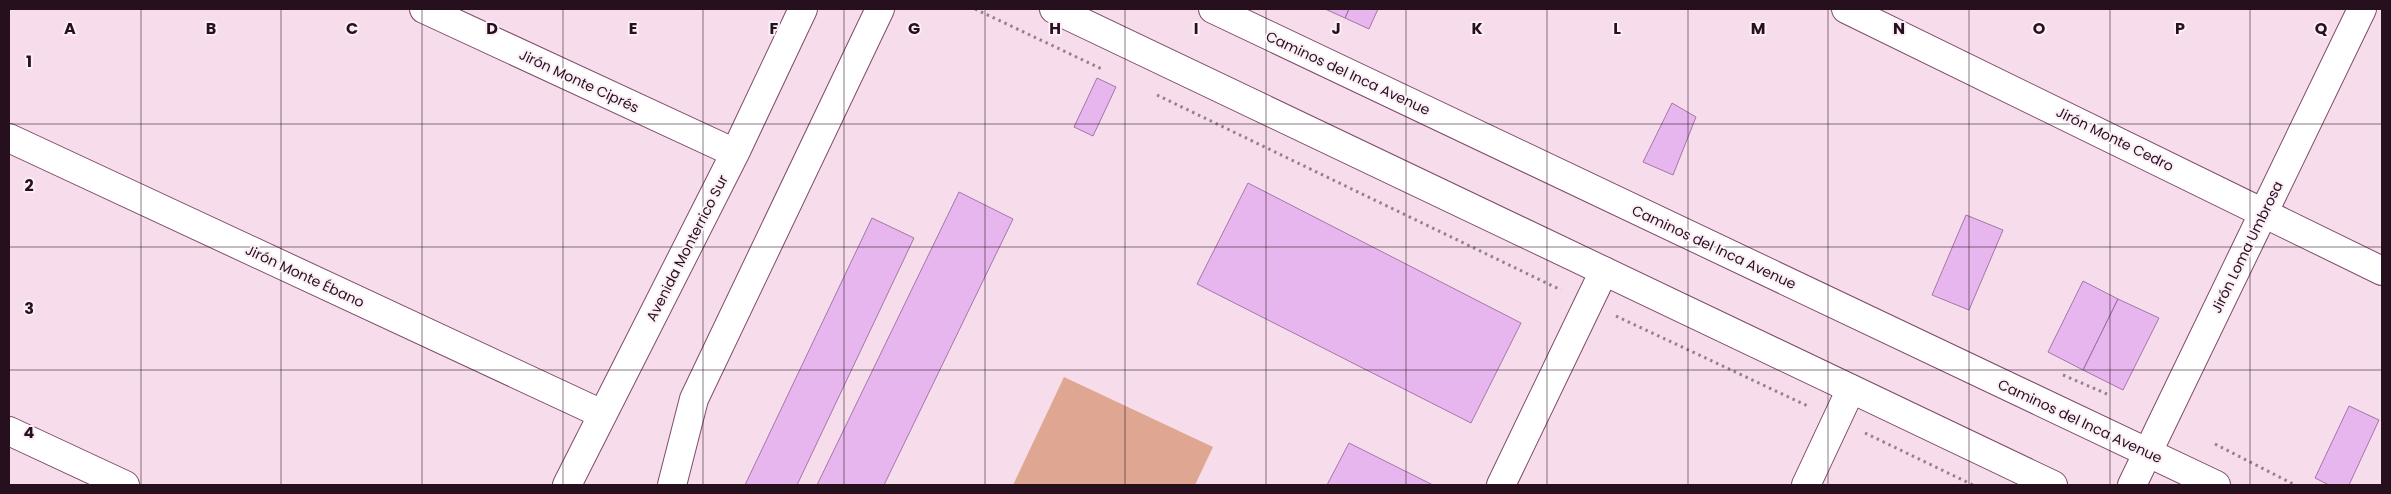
<svg xmlns="http://www.w3.org/2000/svg" width="2391" height="494" font-family="Poppins,sans-serif">
  <style>
    .green { fill: #dfa791 }
    .building { fill: #e7b6ee; stroke: #a277a8 }
    .lines { fill: none; stroke-linecap: round; stroke-linejoin: round }
    .minor-casing { stroke: #804a6c; stroke-width: 30 }
    .major-casing { stroke: #804a6c; stroke-width: 30 }
    .path { stroke: #977f8d; stroke-width: 3; stroke-dasharray: 2.5 4; stroke-linecap: butt }
    .minor { stroke: #fff; stroke-width: 28 }
    .major { stroke: #fff; stroke-width: 28 }
    .grid { fill: none; stroke: #26101e; stroke-width: 1; stroke-opacity: 0.55 }
    .labels { text-anchor: middle; dominant-baseline: central; stroke-width: 4; stroke-linejoin: round; paint-order: stroke }
    .street-label { font-size: 14px; fill: #26101e; stroke: #fceef6 }
    .grid-label { font-size: 16px; text-anchor: middle; font-weight: bold; fill: #26101e; stroke: #fceef6; stroke-width: 4; stroke-linejoin: round; paint-order: stroke }
  </style>
  <rect width="100%" height="100%" fill="#f7ddec"/>
  <path class="green" d="M 1064,377 L 1213,447 L 1195,485 L 1013,485 Z"/>
  <path class="building" d="M 1325,9 L 1349,9 L 1345,18 Z
    M 1349,9 L 1378,9 L 1369,29 L 1345,18 Z
    M 1097,78 L 1116,87 L 1093,136 L 1074,127 Z
    M 1672,103 L 1696,117 L 1673,175 L 1643,162 Z
    M 1248,183 L 1521,323 L 1471,423 L 1197,284 Z
    M 959,192 L 1013,219 L 884,485 L 817,485 Z
    M 1966,215 L 2003,230 L 1969,310 L 1932,295 Z
    M 872,218 L 914,238 L 797,485 L 745,485 Z
    M 2083,281 L 2118,299 L 2083,370 L 2048,352 Z
    M 2118,299 L 2159,318 L 2123,390 L 2083,370 Z
    M 2349,406 L 2379,420 L 2349,485 L 2329,485 L 2315,478 Z
    M 1349,443 L 1433,485 L 1327,485 Z"/>
  <g class="lines">
    <defs>
      <path id="minor" d="M 424,9 L 735,153
        M 1846,9 L 2382,271
        M 9,138 L 602,414
        M 9,431 L 125,485
        M 567,485 L 735,153 L 803,9
        M 672,485 L 694,399 L 880,9
        M 1501,485 L 1604,271
        M 1806,485 L 1851,389
        M 2132,485 L 2362,9"/>
      <path id="major" d="M 1054,9 L 2053,485
        M 1213,9 L 2216,485"/>
    </defs>
    <use href="#minor" class="minor-casing"/>
    <use href="#major" class="major-casing"/>
    <path class="path" d="M 975,9 L 1104,70
      M 1157,95 L 1561,290
      M 1616,316 L 1810,407
      M 2063,375 L 2107,394
      M 1865,433 L 1973,485
      M 2215,444 L 2295,485"/>
    <use href="#minor" class="minor"/>
    <use href="#major" class="major"/>
  </g>
  <path class="grid" d="M 141,9 L 141,485M 281,9 L 281,485M 422,9 L 422,485M 563,9 L 563,485M 703,9 L 703,485M 844,9 L 844,485M 985,9 L 985,485M 1125,9 L 1125,485M 1266,9 L 1266,485M 1406,9 L 1406,485M 1547,9 L 1547,485M 1688,9 L 1688,485M 1828,9 L 1828,485M 1969,9 L 1969,485M 2110,9 L 2110,485M 2250,9 L 2250,485M 9,124 L 2382,124M 9,247 L 2382,247M 9,370 L 2382,370"/>
  <g class="labels">
    <g class="street-label">
      <text transform="translate(1348 73) rotate(25)">Caminos del Inca Avenue</text>
      <text transform="translate(579 81) rotate(25)">Jirón Monte Ciprés</text>
      <text transform="translate(2115 139) rotate(26)">Jirón Monte Cedro</text>
      <text transform="translate(1714 247) rotate(25)">Caminos del Inca Avenue</text>
      <text transform="translate(2247 247) rotate(-64)">Jirón Loma Umbrosa</text>
      <text transform="translate(687 248) rotate(-63)">Avenida Monterrico Sur</text>
      <text transform="translate(305 276) rotate(25)">Jirón Monte Ébano</text>
      <text transform="translate(2080 421) rotate(25)">Caminos del Inca Avenue</text>
    </g>
  </g>
  <g class="grid-label">
    <text x="70" y="34">A</text>
    <text x="211" y="34">B</text>
    <text x="352" y="34">C</text>
    <text x="492" y="34">D</text>
    <text x="633" y="34">E</text>
    <text x="774" y="34">F</text>
    <text x="914" y="34">G</text>
    <text x="1055" y="34">H</text>
    <text x="1196" y="34">I</text>
    <text x="1336" y="34">J</text>
    <text x="1477" y="34">K</text>
    <text x="1617" y="34">L</text>
    <text x="1758" y="34">M</text>
    <text x="1899" y="34">N</text>
    <text x="2039" y="34">O</text>
    <text x="2180" y="34">P</text>
    <text x="2321" y="34">Q</text>
    <text x="29" y="67">1</text>
    <text x="29" y="191">2</text>
    <text x="29" y="314">3</text>
    <text x="29" y="438">4</text>
  </g>
  <rect width="2391" height="494" fill="none" stroke="#26101e" stroke-width="20"/>
</svg>
